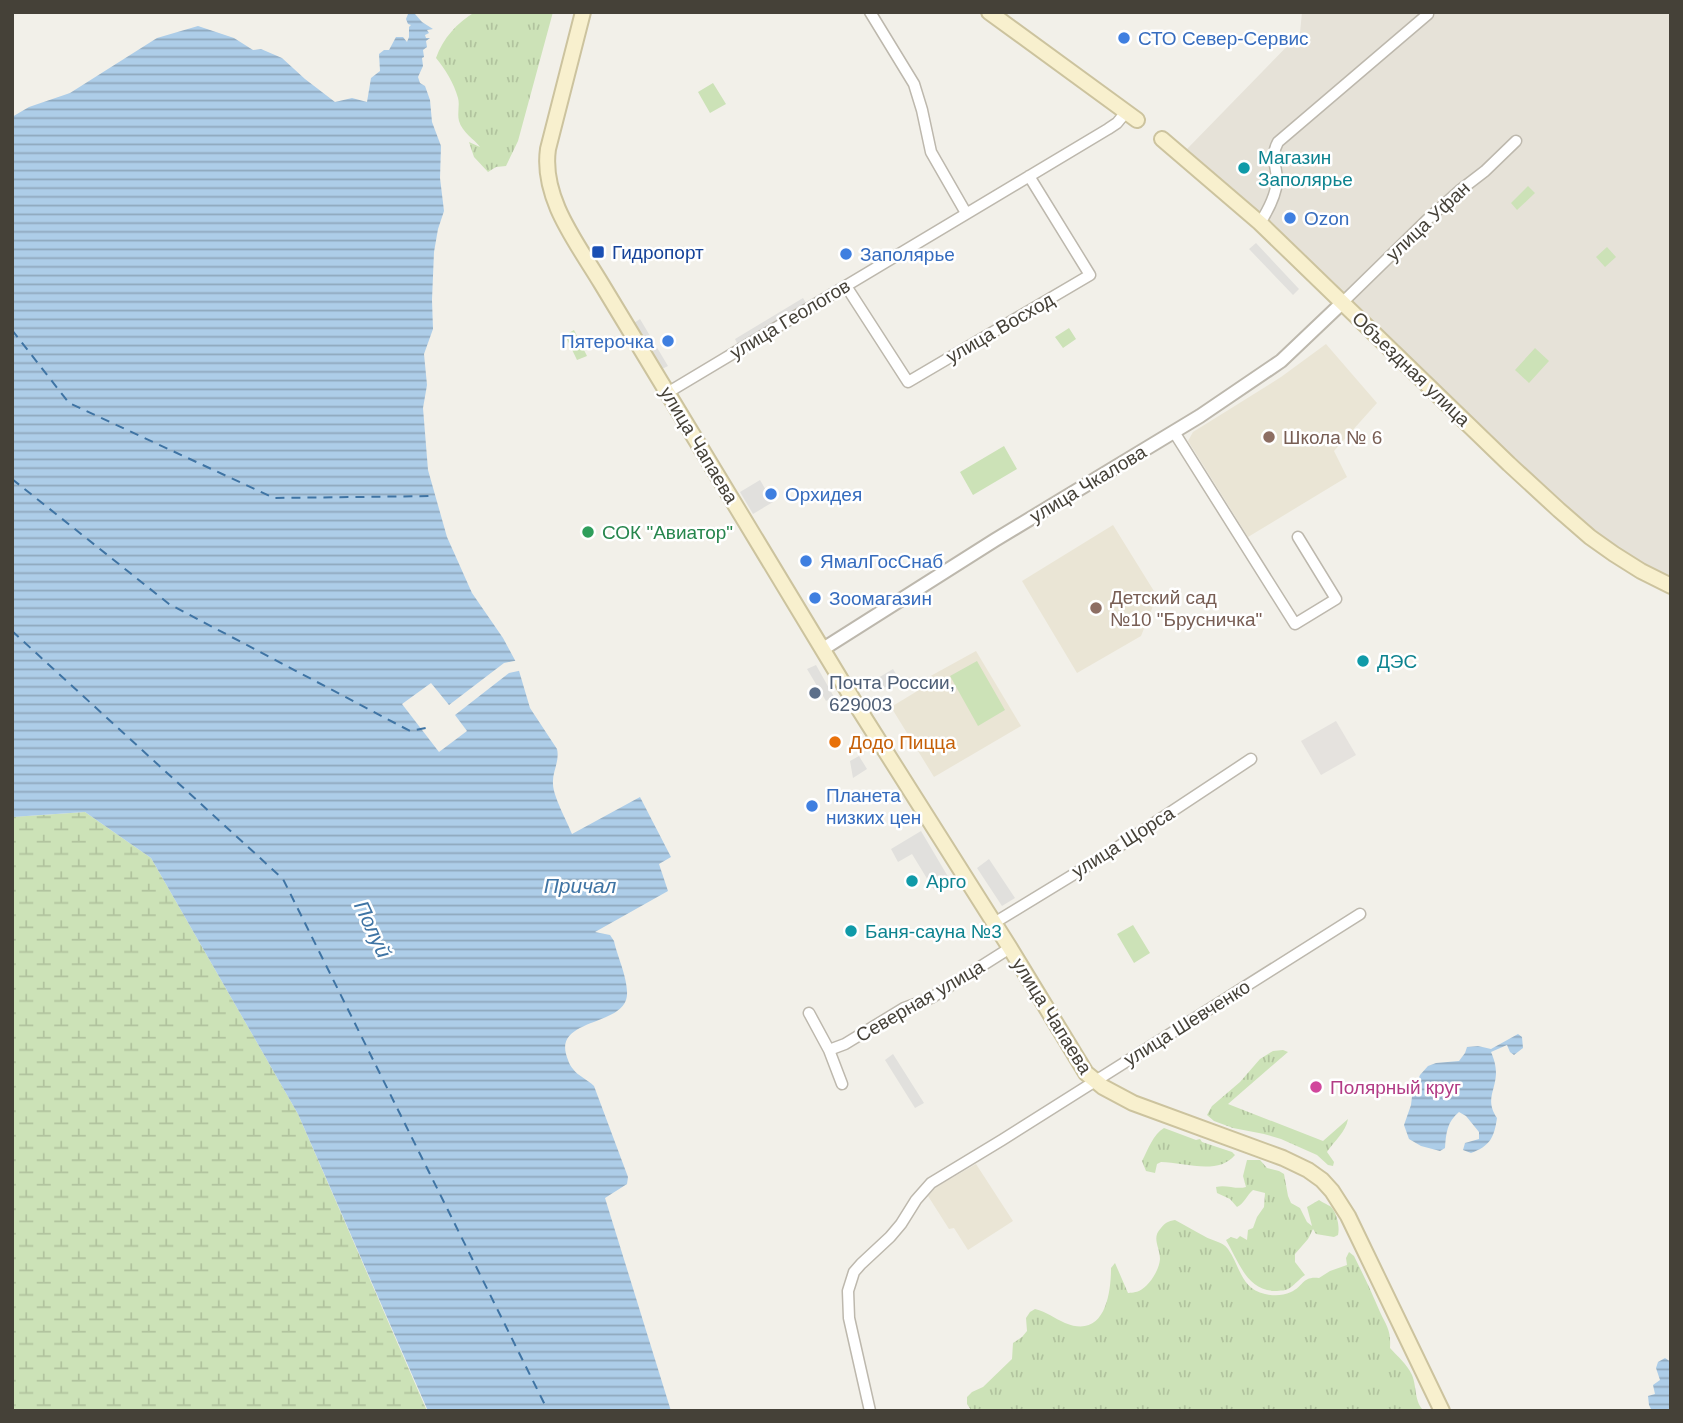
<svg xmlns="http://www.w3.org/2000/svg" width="1683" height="1423" font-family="Arial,sans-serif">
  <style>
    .residential { fill: #e6e2d8 }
    .industrial { fill: #e5e2de }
    .education { fill: #eae5d5 }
    .grass { fill: url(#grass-tufts) }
    .wetland { fill: url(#wetland-marsh) }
    .park { fill: #cce2b7 }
    .parking { fill: #e1e0dd }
    .water { fill: url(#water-rules) }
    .pier { fill: #f2f0e9 }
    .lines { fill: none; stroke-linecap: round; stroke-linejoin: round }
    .ferry { stroke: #3f74a4; stroke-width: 2; stroke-dasharray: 9 7; stroke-linecap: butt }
    .minor-casing { stroke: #bdb8ad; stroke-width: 13 }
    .tertiary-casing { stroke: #bdb8ad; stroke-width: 16 }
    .secondary-casing { stroke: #ccc39e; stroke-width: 18 }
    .minor { stroke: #fff; stroke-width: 10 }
    .tertiary { stroke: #fff; stroke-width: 12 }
    .secondary { stroke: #f8f0ce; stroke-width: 14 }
    .shop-dot { fill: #3f7fe0; stroke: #fff; stroke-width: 2.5 }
    .culture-dot { fill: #0f9aa8; stroke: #fff; stroke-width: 2.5 }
    .transit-dot { fill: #1a4fb4; stroke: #fff; stroke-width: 2.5 }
    .education-dot { fill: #8d6e63; stroke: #fff; stroke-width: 2.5 }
    .leisure-dot { fill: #2e9e5b; stroke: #fff; stroke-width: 2.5 }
    .service-dot { fill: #5c6f8a; stroke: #fff; stroke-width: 2.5 }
    .food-dot { fill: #e8710a; stroke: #fff; stroke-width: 2.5 }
    .hotel-dot { fill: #d1479c; stroke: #fff; stroke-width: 2.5 }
    .labels { text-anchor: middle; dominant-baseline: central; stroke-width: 5; stroke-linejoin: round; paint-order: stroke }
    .shop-label { font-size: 19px; fill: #366cbe; stroke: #fff; text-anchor: start }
    .culture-label { font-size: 19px; fill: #0d838f; stroke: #fff; text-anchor: start }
    .street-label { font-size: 19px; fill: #454138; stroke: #fff }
    .transit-label { font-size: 19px; fill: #164399; stroke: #fff; text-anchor: start }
    .education-label { font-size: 19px; fill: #785e54; stroke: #fff; text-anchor: start }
    .leisure-label { font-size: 19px; fill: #27864d; stroke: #fff; text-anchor: start }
    .service-label { font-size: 19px; fill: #4e5e75; stroke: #fff; text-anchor: start }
    .food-label { font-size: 19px; fill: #c56008; stroke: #fff; text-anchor: start }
    .hotel-label { font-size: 19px; fill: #b23c85; stroke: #fff; text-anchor: start }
    .water-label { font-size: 21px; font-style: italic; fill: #3f74a4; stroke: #fff }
  </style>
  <defs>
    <pattern id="grass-tufts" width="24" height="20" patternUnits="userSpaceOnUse" patternTransform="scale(1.75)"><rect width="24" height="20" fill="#cce2b7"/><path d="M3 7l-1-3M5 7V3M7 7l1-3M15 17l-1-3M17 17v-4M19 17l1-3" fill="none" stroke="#b1c39e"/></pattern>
    <pattern id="wetland-marsh" width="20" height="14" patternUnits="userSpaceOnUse" patternTransform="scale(1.75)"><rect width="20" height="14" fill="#cce2b7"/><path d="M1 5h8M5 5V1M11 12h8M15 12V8" fill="none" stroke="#b1c39e"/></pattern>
    <pattern id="water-rules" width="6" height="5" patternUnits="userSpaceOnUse" patternTransform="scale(1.75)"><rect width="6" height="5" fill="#adcde8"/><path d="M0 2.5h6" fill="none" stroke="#8fa8bd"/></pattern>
  </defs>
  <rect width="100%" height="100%" fill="#f2f0e9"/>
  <path class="residential" d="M 1302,12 L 1671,12 L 1671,578 L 1622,552 L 1563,505 L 1253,207 L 1187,149 L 1300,33 Z"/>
  <path class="industrial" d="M 1336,721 L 1356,755 L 1321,775 L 1301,741 Z"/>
  <path class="education" d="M 1326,344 L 1377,403 L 1334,451 L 1347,477 L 1248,537 L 1188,441 L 1193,432 L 1281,377 Z
    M 1113,525 L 1157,596 L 1141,636 L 1077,673 L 1022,581 Z
    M 976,651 L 1021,726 L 934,777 L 891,707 L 919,690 L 916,684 Z
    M 976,1164 L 1013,1221 L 968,1250 L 954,1228 L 949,1229 L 928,1196 L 936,1187 Z"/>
  <path class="grass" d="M 475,12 L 553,12 L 518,141 L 506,166 L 496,167 L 488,172 L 474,157 L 469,142 L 480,147 C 474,139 462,132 459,121 C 457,113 460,105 458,98 C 454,83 445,69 436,58 C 443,38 457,23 475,12 Z
    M 1283,1050 L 1288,1052 L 1228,1104 L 1323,1141 L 1348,1119 C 1346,1132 1334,1141 1327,1152 L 1334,1162 L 1333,1166 L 1328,1165 L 1317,1155 L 1281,1139 L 1264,1134 L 1233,1128 L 1214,1121 L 1207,1115 L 1212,1106 L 1240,1082 L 1260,1059 L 1273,1051 Z
    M 1164,1128 L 1196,1140 L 1200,1139 L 1202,1142 L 1232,1152 L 1235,1155 C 1218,1176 1183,1162 1161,1162 L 1157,1164 L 1155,1173 L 1146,1171 L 1142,1161 C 1148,1150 1153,1134 1164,1128 Z
    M 1247,1160 L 1260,1160 L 1267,1168 L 1279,1171 L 1284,1174 L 1288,1196 L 1291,1203 L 1300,1208 L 1307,1222 L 1312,1226 L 1307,1207 L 1319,1200 C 1319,1200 1329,1206 1330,1206 C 1337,1212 1340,1227 1338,1235 L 1334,1237 L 1316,1234 L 1313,1229 L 1308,1239 L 1295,1254 L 1295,1262 L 1305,1275 C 1299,1279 1295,1285 1288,1289 C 1284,1291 1283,1290 1277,1291 C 1247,1292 1239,1262 1226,1240 L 1231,1237 L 1237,1239 L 1240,1236 L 1247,1240 L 1248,1230 L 1253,1228 L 1257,1217 L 1264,1207 L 1265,1193 L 1253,1190 C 1247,1195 1244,1204 1237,1207 L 1230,1199 L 1217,1193 L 1216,1187 C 1226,1184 1236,1190 1246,1187 L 1243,1176 Z
    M 1175,1220 C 1185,1225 1194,1231 1204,1236 C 1212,1241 1222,1241 1228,1249 C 1240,1266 1241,1289 1265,1294 C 1274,1296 1282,1296 1291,1292 C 1304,1286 1302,1276 1319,1278 L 1330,1271 L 1347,1265 L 1346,1258 L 1349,1252 L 1354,1256 C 1363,1274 1372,1293 1380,1312 C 1387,1327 1391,1330 1390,1348 C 1398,1357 1407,1364 1412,1375 C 1417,1387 1414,1402 1424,1411 L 971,1410 L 967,1404 L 967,1397 L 972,1392 L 983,1387 L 1012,1359 L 1013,1343 L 1022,1337 L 1027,1331 L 1026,1318 L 1030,1312 L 1035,1309 C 1047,1312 1054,1318 1065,1323 C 1104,1339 1111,1296 1111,1268 L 1115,1263 L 1128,1293 C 1129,1293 1138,1292 1139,1291 C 1149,1286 1159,1271 1160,1259 C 1160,1247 1151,1238 1161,1228 C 1165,1223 1168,1221 1175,1220 Z"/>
  <path class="wetland" d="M 85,812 L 151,858 L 298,1114 L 427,1411 L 12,1411 L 12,817 Z"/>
  <path class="park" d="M 713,83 L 726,104 L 710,113 L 698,92 Z
    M 1528,186 L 1535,193 L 1517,210 L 1511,203 Z
    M 1607,247 L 1616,257 L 1605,267 L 1596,257 Z
    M 1069,328 L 1076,339 L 1063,348 L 1055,337 Z
    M 574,330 L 587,356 L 577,360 L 565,335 Z
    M 1535,348 L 1549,361 L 1529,383 L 1515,370 Z
    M 1004,446 L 1017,469 L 973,495 L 960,472 Z
    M 977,661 L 1005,710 L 978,726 L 950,676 Z
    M 1133,925 L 1150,953 L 1134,963 L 1117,934 Z"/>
  <path class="parking" d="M 1256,243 L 1299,289 L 1293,295 L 1249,249 Z
    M 803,298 L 806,303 L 738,345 L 735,339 Z
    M 640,319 L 668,366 L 662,369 L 634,323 Z
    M 760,480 L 773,502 L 753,514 L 740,492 Z
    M 816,665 L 834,697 L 826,701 L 807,669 Z
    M 893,669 L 899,679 L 884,688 L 878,678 Z
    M 859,756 L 867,769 L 853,778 L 850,761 Z
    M 921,831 L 950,880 L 934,890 L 912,854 L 898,862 L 891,849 Z
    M 989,859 L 1015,898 L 1002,906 L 977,868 Z
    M 893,1054 L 924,1103 L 915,1108 L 885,1060 Z"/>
  <path class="water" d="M 408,14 L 415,14 L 422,22 L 433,29 L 427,30 L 429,33 L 425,35 L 426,38 L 430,38 L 426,41 L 427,47 L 423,50 L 424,57 L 422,58 L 423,66 L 418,77 L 420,83 L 425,86 L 430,100 L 432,122 L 441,146 L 440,178 L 444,211 L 438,229 L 434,252 L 432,300 L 433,329 L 424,354 L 427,385 L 423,408 L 428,470 L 447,537 L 472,593 L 503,638 L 517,664 L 530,708 L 557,749 C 560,761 552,772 553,784 C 553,796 567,821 572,834 L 640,797 L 671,857 L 659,864 L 668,891 L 595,932 L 610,935 L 614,941 C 617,956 631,985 626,1000 C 618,1025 557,1020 566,1054 C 568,1060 569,1064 573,1069 C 578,1076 587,1079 594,1086 L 628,1177 L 627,1184 L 605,1198 L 671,1411 L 428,1411 L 298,1114 L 151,858 L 85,812 L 12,817 L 12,117 L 29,107 L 70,93 L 157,38 L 198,26 L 234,38 L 253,50 L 261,49 L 282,58 L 305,79 L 335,102 L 352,98 L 367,102 L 371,78 L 380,71 L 379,54 L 384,50 L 389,50 L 396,37 L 403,37 L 407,42 L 409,37 L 409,27 L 411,25 L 408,24 L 406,19 Z
    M 1518,1034 L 1522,1037 L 1523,1048 L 1514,1055 L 1510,1052 L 1507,1045 L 1491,1052 C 1494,1059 1496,1065 1496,1074 C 1495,1092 1485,1100 1497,1118 C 1494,1138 1490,1146 1471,1153 L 1463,1150 L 1465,1143 L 1479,1139 L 1479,1132 L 1466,1116 L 1459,1112 C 1447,1122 1446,1133 1445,1148 L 1440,1151 L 1421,1146 L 1409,1139 L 1404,1125 L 1411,1105 L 1413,1088 L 1416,1085 L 1420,1075 L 1428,1066 L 1436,1063 L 1459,1061 L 1465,1053 L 1467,1047 L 1478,1046 L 1491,1049 Z
    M 1665,1358 L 1671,1362 L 1671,1411 L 1652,1411 L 1649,1405 L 1648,1396 L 1655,1394 L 1653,1385 L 1660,1380 L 1656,1368 L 1658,1362 Z"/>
  <path class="pier" d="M 519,660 L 523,670 L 509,673 L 455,715 L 467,731 L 439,752 L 402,704 L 431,683 L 449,705 L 504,663 Z"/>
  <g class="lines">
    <path class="ferry" d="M 12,330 L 69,403 L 274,498 L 435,496
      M 12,479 L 169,604 L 410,731 L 426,728
      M 12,631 L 283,879 L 548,1411"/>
    <defs>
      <path id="minor" d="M 870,12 L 914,84 L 922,110 L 931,152 L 966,213
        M 1260,223 C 1267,212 1276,195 1277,181 C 1277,167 1270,156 1278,142 L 1428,14
        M 846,286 L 908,382 L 1090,275 L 1029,176
        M 1342,303 L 1428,219 L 1459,191 L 1485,171 L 1516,141
        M 667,393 L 1108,129 L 1117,123 L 1126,112
        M 1174,432 L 1295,624 L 1336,599 L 1298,537
        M 994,923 L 1112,851 L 1251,759
        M 809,1013 L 829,1050 L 842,1084
        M 829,1050 L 845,1044 L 904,1008 L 931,998 L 1010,948
        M 870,1411 L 849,1318 L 848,1291 L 854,1272 L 861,1264 L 890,1237 L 901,1224 L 916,1200 L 931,1183 L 1002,1140 L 1360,914"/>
      <path id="tertiary" d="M 823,649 L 995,540 L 1200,416 L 1281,361 L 1342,303"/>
      <path id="secondary" d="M 583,12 L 548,149 C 541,198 577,243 601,283 L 855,703 L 1010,948 L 1086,1073 L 1103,1087 L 1133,1103 L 1283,1158 L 1308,1170 L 1322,1180 L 1332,1191 L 1348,1216 L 1442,1411
        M 989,12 L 1137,120
        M 1162,139 L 1260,223 L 1509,464 L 1559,510 L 1590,537 L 1614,554 L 1641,571 L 1671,586"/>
    </defs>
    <use href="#minor" class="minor-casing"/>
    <use href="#tertiary" class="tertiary-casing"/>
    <use href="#secondary" class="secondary-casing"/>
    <use href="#minor" class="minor"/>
    <use href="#tertiary" class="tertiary"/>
    <use href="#secondary" class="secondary"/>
  </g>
  <g class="shop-dot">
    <circle cx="1124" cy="38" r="7"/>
    <circle cx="1290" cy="218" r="7"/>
    <circle cx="846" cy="254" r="7"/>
    <circle cx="668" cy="341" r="7"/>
    <circle cx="771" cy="494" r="7"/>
    <circle cx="806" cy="561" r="7"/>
    <circle cx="815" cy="598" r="7"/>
    <circle cx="812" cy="806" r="7"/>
  </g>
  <g class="culture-dot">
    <circle cx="1244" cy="168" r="7"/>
    <circle cx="1363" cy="661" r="7"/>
    <circle cx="912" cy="881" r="7"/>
    <circle cx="851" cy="931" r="7"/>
  </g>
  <rect class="transit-dot" x="591" y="245" width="14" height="14" rx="3.5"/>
  <g class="education-dot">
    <circle cx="1269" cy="437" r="7"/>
    <circle cx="1096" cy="608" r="7"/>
  </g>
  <circle class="leisure-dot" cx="588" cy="532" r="7"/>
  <circle class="service-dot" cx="815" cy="693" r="7"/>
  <circle class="food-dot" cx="835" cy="742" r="7"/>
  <circle class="hotel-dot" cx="1316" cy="1087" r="7"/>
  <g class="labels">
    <g class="shop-label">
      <text x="1138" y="38">СТО Север-Сервис</text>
      <text x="1304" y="218">Ozon</text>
      <text x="860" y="254">Заполярье</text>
      <text x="654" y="341" text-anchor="end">Пятерочка</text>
      <text x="785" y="494">Орхидея</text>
      <text x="820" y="561">ЯмалГосСнаб</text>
      <text x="829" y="598">Зоомагазин</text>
      <text x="826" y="795">Планета<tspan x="826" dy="22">низких цен</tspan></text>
    </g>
    <g class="culture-label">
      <text x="1258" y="157">Магазин<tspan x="1258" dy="22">Заполярье</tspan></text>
      <text x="1377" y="661">ДЭС</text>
      <text x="926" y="881">Арго</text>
      <text x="865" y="931">Баня-сауна №3</text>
    </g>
    <g class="street-label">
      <text transform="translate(1428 221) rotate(-43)">улица Уфан</text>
      <text transform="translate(790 319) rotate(-31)">улица Геологов</text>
      <text transform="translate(1000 328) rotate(-30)">улица Восход</text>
      <text transform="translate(1411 369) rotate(44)">Объездная улица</text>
      <text transform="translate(699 445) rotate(59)">улица Чапаева</text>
      <text transform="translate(1088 484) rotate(-31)">улица Чкалова</text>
      <text transform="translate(1123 842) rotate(-32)">улица Щорса</text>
      <text transform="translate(920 1001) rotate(-30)">Северная улица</text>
      <text transform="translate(1052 1016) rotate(58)">улица Чапаева</text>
      <text transform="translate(1187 1023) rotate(-32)">улица Шевченко</text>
    </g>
    <g class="transit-label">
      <text x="612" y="252">Гидропорт</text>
    </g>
    <g class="education-label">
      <text x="1283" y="437">Школа № 6</text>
      <text x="1110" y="597">Детский сад<tspan x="1110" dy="22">№10 "Брусничка"</tspan></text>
    </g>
    <g class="leisure-label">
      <text x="602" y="532">СОК "Авиатор"</text>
    </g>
    <g class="service-label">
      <text x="829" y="682">Почта России,<tspan x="829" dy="22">629003</tspan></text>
    </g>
    <g class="food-label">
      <text x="849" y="742">Додо Пицца</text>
    </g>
    <g class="hotel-label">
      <text x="1330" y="1087">Полярный круг</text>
    </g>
    <g class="water-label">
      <text x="580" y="885">Причал</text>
      <text transform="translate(373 929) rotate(65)">Полуй</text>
    </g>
  </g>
  <rect width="1683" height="1423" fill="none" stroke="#454138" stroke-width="28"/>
</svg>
